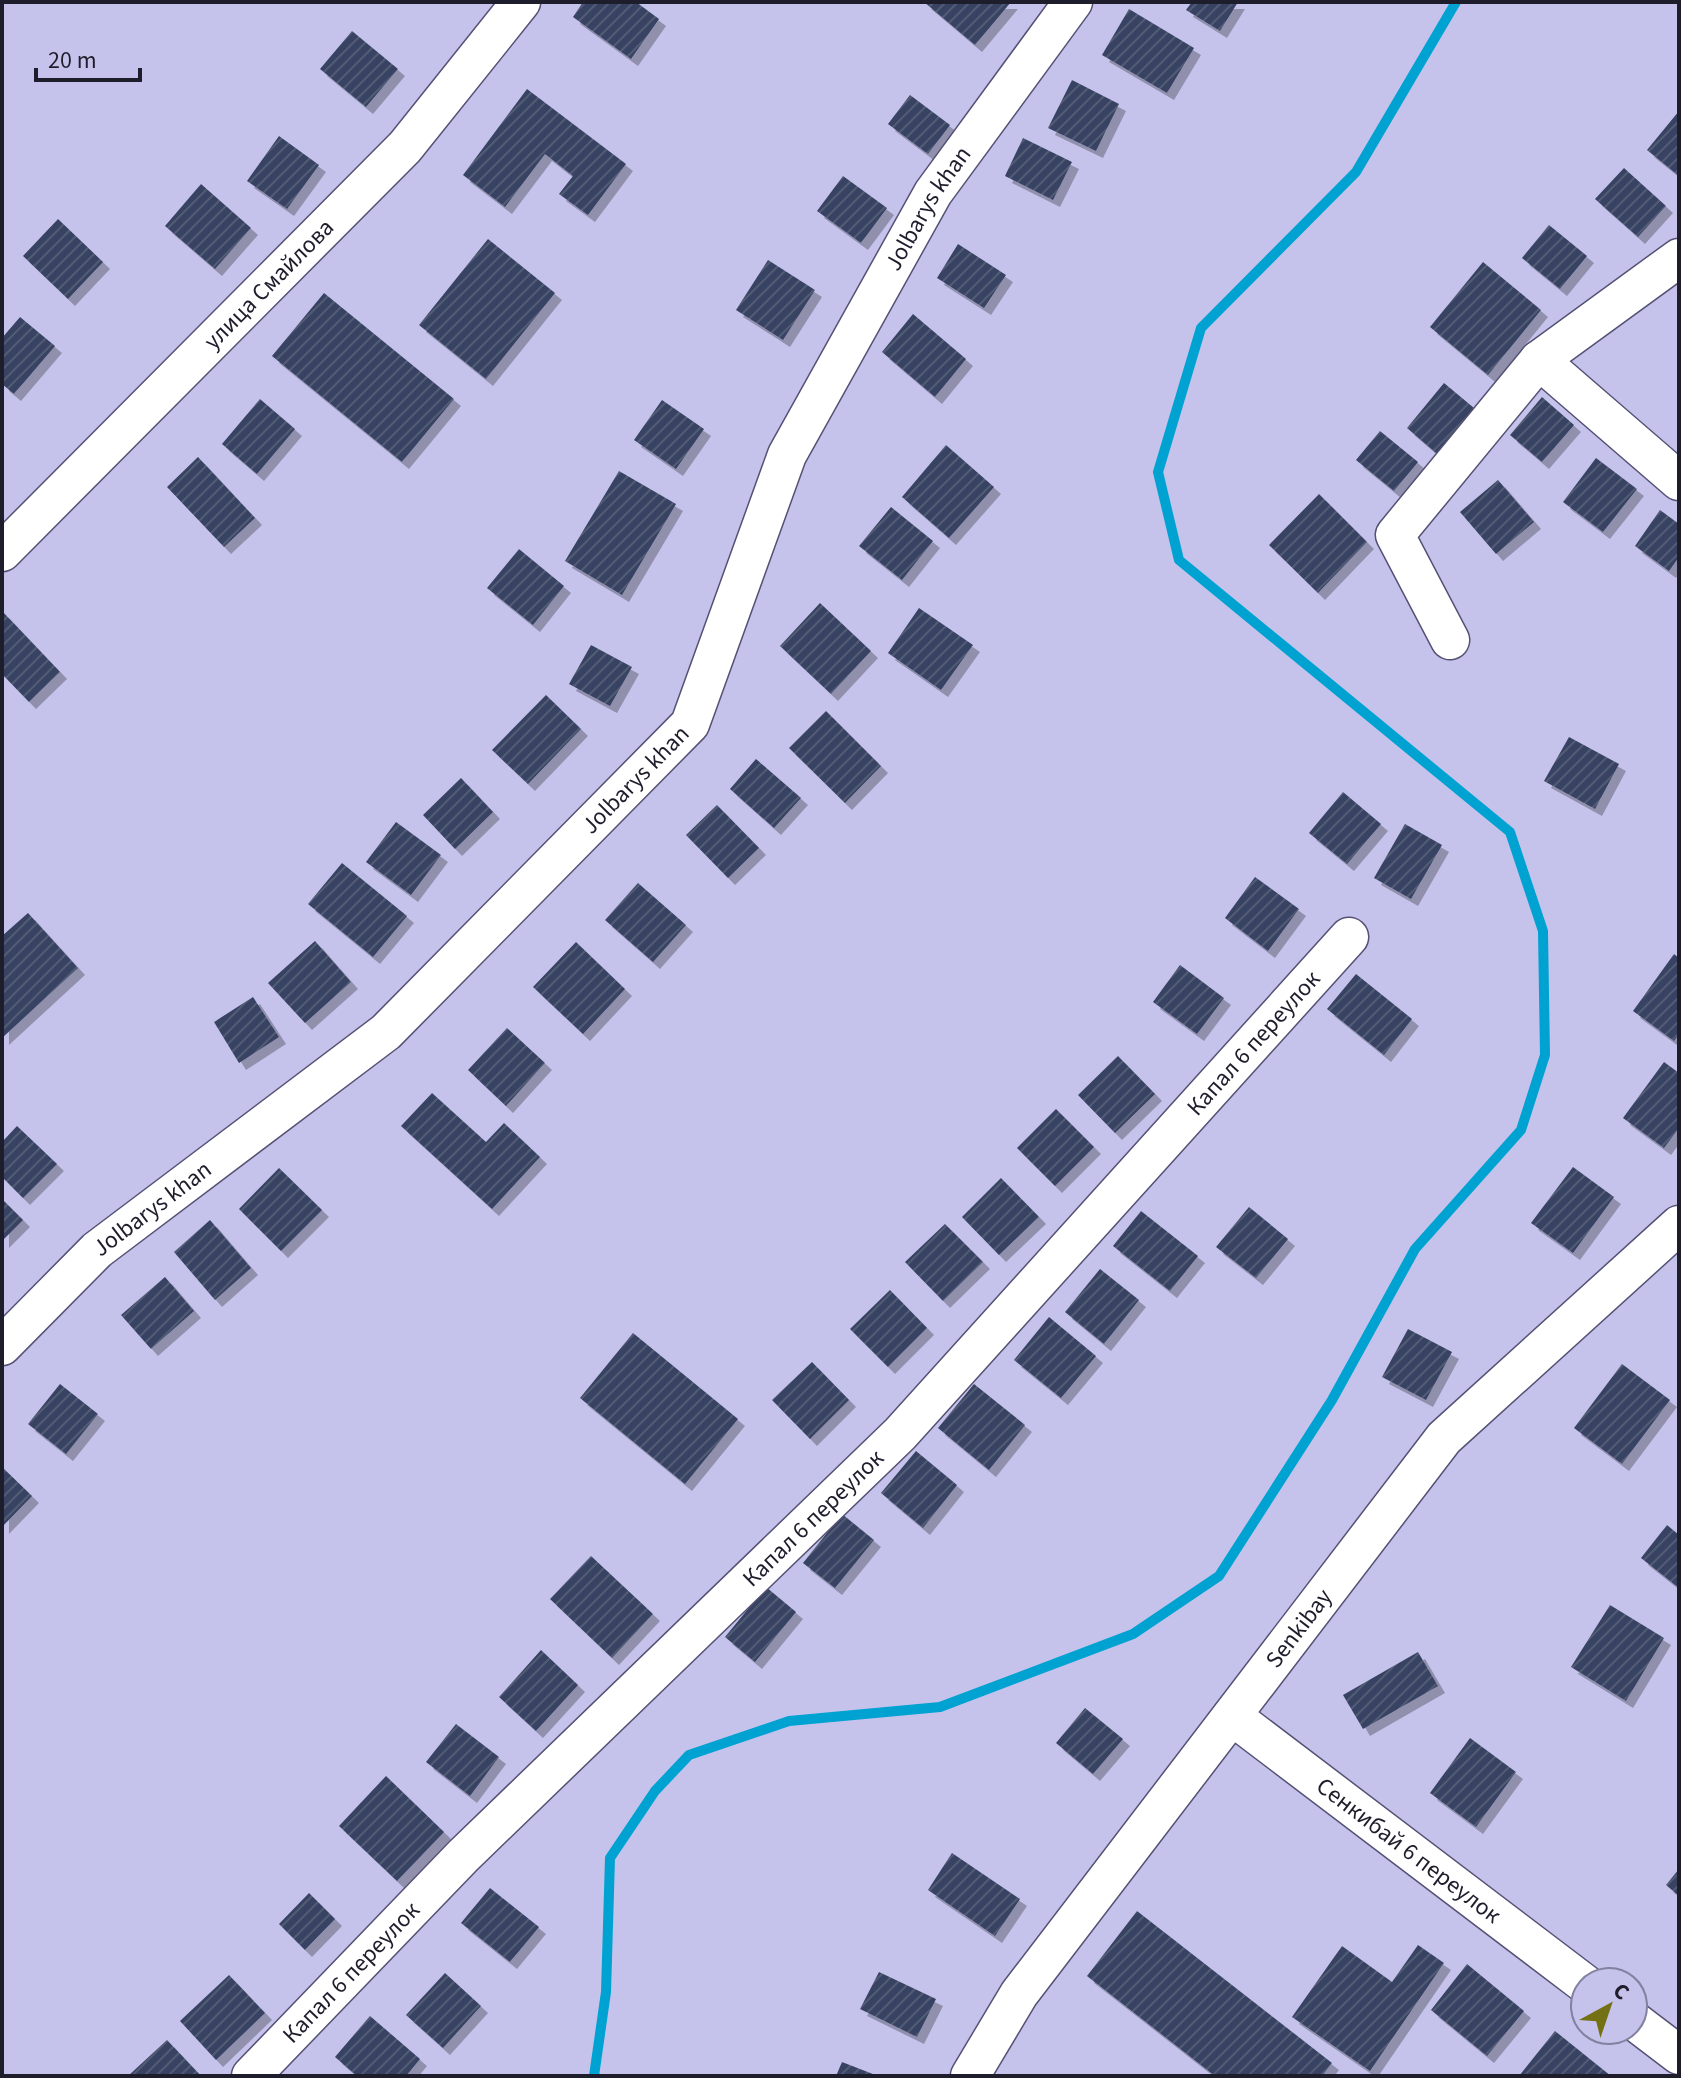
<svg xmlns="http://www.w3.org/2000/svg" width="1681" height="2078" font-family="'Source Sans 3',sans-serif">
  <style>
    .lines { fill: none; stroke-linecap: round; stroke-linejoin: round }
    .stream { stroke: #00a2d1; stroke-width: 10 }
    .building { fill: url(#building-hatch); filter: url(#shadow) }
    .minor-casing { stroke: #545174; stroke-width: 41 }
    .minor { stroke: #fff; stroke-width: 38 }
    .labels { text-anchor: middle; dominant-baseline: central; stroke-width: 8; stroke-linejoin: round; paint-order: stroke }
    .street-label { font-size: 24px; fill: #1e1d2c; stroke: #c5c3eb }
  </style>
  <defs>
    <pattern id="building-hatch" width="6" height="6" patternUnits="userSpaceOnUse" patternTransform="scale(2)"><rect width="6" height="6" fill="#374362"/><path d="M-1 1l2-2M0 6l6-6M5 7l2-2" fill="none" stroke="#525b75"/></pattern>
    <filter id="shadow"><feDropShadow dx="7" dy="7" stdDeviation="0" flood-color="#0004"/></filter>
  </defs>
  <rect width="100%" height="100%" fill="#c5c3eb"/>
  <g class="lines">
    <path class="stream" d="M 594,2076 L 606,1992 L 610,1858 L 655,1791 L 689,1755 L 789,1721 L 940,1707 L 1133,1634 L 1219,1576 L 1332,1400 L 1415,1249 L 1521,1130 L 1545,1055 L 1543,931 L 1510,832 L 1179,560 L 1158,472 L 1201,328 L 1356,172 L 1456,2"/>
  </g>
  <path class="building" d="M 583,2 L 636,2 L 659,19 L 631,59 L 573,17 Z
    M 924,2 L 1011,2 L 975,45 Z
    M 1192,2 L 1238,2 L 1220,31 L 1186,10 Z
    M 1129,9 L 1194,48 L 1167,93 L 1102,55 Z
    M 352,31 L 398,69 L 366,107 L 320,69 Z
    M 1072,80 L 1119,104 L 1096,151 L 1048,128 Z
    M 527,89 L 626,164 L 588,215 L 559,194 L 573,176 L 545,154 L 505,207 L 463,175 Z
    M 910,95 L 950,125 L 928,154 L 888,124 Z
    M 1679,111 L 1679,176 L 1647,150 Z
    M 279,136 L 319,165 L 287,209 L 247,181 Z
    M 1023,138 L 1072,162 L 1053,200 L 1005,176 Z
    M 1624,168 L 1666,206 L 1638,237 L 1595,199 Z
    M 843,176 L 887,208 L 861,243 L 817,211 Z
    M 201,184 L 251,228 L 215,269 L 165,226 Z
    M 58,219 L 103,262 L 68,299 L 23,256 Z
    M 1549,225 L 1587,256 L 1560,289 L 1522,258 Z
    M 488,239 L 555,293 L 486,379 L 419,325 Z
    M 958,244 L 1006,275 L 984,308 L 937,278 Z
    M 768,260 L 815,290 L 783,340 L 736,310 Z
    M 1483,262 L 1541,310 L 1488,375 L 1430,327 Z
    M 324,293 L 454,399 L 402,462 L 272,356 Z
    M 913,314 L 966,359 L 935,397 L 882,352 Z
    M 20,317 L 55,346 L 14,394 L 2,384 L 2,338 Z
    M 1444,383 L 1480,413 L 1442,458 L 1407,428 Z
    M 1542,397 L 1574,425 L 1542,462 L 1510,435 Z
    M 260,399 L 295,429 L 257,474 L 222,444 Z
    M 662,400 L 704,429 L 676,469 L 634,440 Z
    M 1380,431 L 1418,462 L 1394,491 L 1356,460 Z
    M 946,445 L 994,487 L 949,538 L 902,497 Z
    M 198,457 L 255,518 L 224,547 L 167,487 Z
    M 1596,458 L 1637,489 L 1603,532 L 1563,502 Z
    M 619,471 L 676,504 L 622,595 L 565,561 Z
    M 1498,480 L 1534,522 L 1496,554 L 1460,512 Z
    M 1319,494 L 1367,542 L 1318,593 L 1269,545 Z
    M 891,507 L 933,541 L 902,580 L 859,546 Z
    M 1660,510 L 1679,524 L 1679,557 L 1669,571 L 1635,546 Z
    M 519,549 L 564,586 L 533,625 L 487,588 Z
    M 820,603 L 871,651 L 831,694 L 780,646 Z
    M 919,608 L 973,645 L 941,690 L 888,653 Z
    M 2,611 L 60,672 L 29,702 L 2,674 Z
    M 591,645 L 632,667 L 610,706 L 569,684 Z
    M 546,695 L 581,729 L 528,784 L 492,750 Z
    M 826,711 L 881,766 L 845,803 L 789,748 Z
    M 1569,737 L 1619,764 L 1595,809 L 1544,781 Z
    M 756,759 L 801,798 L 774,828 L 730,789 Z
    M 461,778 L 493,812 L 455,849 L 423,815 Z
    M 1343,792 L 1381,824 L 1347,864 L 1309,833 Z
    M 717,805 L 759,848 L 728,878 L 686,835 Z
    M 396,822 L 441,855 L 411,895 L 366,862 Z
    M 1405,824 L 1442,845 L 1411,899 L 1374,878 Z
    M 342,863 L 407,916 L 373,957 L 308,904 Z
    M 1255,877 L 1299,909 L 1268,951 L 1225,918 Z
    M 638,883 L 686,925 L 653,962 L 605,920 Z
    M 28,913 L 78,968 L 2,1038 L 2,936 Z
    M 315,941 L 351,982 L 305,1023 L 268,983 Z
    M 576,942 L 625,989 L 583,1034 L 533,987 Z
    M 1674,954 L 1679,958 L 1679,1034 L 1674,1041 L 1633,1011 Z
    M 1180,965 L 1224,998 L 1197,1034 L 1153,1002 Z
    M 1356,974 L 1412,1019 L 1384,1055 L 1327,1009 Z
    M 253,997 L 279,1037 L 239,1063 L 214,1022 Z
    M 507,1028 L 545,1063 L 506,1106 L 468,1070 Z
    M 1118,1056 L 1155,1094 L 1115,1133 L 1078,1095 Z
    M 1664,1062 L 1679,1073 L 1679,1128 L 1664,1148 L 1623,1118 Z
    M 432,1093 L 486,1142 L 504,1123 L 540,1157 L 492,1209 L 401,1126 Z
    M 1056,1109 L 1094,1147 L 1055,1186 L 1017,1148 Z
    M 17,1126 L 57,1164 L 23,1198 L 2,1177 L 2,1142 Z
    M 1573,1167 L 1614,1197 L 1573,1253 L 1531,1223 Z
    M 279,1168 L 322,1210 L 281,1251 L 239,1209 Z
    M 1001,1178 L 1039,1217 L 999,1255 L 962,1217 Z
    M 2,1199 L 23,1220 L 2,1241 Z
    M 1249,1207 L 1288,1239 L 1256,1278 L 1216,1247 Z
    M 1141,1211 L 1198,1256 L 1170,1291 L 1113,1246 Z
    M 210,1220 L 251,1268 L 215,1300 L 174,1252 Z
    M 945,1224 L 983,1262 L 943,1301 L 905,1262 Z
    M 1100,1269 L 1139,1300 L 1104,1344 L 1065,1312 Z
    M 165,1277 L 194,1311 L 151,1349 L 121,1315 Z
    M 890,1290 L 927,1328 L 888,1367 L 850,1329 Z
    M 1049,1317 L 1096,1356 L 1061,1398 L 1014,1360 Z
    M 1408,1329 L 1452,1352 L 1426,1400 L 1382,1377 Z
    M 633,1333 L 738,1419 L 685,1484 L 580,1398 Z
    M 812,1362 L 849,1400 L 810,1439 L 772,1400 Z
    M 1622,1364 L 1670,1400 L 1622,1464 L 1574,1428 Z
    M 60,1384 L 98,1414 L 66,1454 L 28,1424 Z
    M 974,1384 L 1025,1425 L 989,1470 L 938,1428 Z
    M 916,1451 L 957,1485 L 923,1528 L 881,1493 Z
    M 2,1467 L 32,1496 L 2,1527 Z
    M 842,1514 L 874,1540 L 835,1588 L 803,1563 Z
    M 1667,1525 L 1679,1535 L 1679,1588 L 1641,1558 Z
    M 591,1556 L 653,1614 L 612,1658 L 550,1599 Z
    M 766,1587 L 796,1612 L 755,1662 L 725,1637 Z
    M 1610,1605 L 1664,1638 L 1626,1701 L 1571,1667 Z
    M 541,1650 L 578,1685 L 536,1731 L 499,1697 Z
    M 1418,1652 L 1438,1686 L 1363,1729 L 1343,1695 Z
    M 1085,1708 L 1123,1739 L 1093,1774 L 1056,1743 Z
    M 456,1724 L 499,1757 L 470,1796 L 426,1762 Z
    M 1470,1738 L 1516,1772 L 1476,1827 L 1430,1793 Z
    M 386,1776 L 444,1832 L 397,1881 L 339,1826 Z
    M 952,1853 L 1020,1899 L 995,1936 L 928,1890 Z
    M 1679,1869 L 1679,1896 L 1666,1885 Z
    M 490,1888 L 539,1927 L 510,1962 L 461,1923 Z
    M 309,1893 L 335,1919 L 305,1950 L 279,1924 Z
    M 1137,1911 L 1332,2063 L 1322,2076 L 1215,2076 L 1087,1976 Z
    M 1418,1945 L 1444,1963 L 1370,2071 L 1292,2017 L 1342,1946 L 1392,1982 Z
    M 1467,1964 L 1524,2011 L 1487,2056 L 1431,2010 Z
    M 879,1972 L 936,1999 L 917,2037 L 860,2009 Z
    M 445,1973 L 481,2006 L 443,2048 L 406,2015 Z
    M 229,1975 L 265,2013 L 216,2060 L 180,2021 Z
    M 370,2016 L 420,2059 L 406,2076 L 357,2076 L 335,2057 Z
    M 1555,2031 L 1611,2076 L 1519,2076 Z
    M 167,2040 L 201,2076 L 128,2076 Z
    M 842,2062 L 878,2076 L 836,2076 Z"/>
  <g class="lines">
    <defs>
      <g id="minor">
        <path d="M 1539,360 L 1679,481"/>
        <path id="s1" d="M 2,552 L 405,147 L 521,2"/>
        <path d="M 1450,640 L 1395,535 L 1539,360 L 1679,258"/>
        <path id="s2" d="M 2,1346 L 97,1250 L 386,1032 L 690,724 L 787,455 L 933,193 L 1073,2"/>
        <path id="s3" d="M 1232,1716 L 1585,1984"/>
        <path d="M 1633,2020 L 1679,2055"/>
        <path id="s4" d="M 251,2076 L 463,1856 L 900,1434 L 1349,937"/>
        <path id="s5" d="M 970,2076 L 1019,1994 L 1444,1438 L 1679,1225"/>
      </g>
    </defs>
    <use href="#minor" class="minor-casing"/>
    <use href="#minor" class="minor"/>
  </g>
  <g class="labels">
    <g class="street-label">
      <text stroke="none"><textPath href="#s2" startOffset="1500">Jolbarys khan</textPath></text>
      <text stroke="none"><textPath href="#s1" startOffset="378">улица Смайлова</textPath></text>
      <text stroke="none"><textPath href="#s2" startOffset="852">Jolbarys khan</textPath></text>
      <text stroke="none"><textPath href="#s4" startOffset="1440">Капал 6 переулок</textPath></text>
      <text stroke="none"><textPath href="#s2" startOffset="204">Jolbarys khan</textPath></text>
      <text stroke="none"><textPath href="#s4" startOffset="792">Капал 6 переулок</textPath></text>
      <text stroke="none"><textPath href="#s5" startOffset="556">Senkibay</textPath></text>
      <text stroke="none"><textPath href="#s3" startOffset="222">Сенкибай 6 переулок</textPath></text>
      <text stroke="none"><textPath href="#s4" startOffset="144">Капал 6 переулок</textPath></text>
    </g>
  </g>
  <rect width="1681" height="2078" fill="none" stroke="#1e1d2c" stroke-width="8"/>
  <g transform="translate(1609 2006) rotate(40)"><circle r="38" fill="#c5c3eb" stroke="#82819f" stroke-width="2"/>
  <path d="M0-6L14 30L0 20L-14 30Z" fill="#737113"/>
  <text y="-12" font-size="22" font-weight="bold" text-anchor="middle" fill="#1e1d2c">С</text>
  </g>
  <path d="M36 68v12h104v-12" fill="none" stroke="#1e1d2c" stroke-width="4"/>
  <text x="48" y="68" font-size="24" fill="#1e1d2c" stroke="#c5c3eb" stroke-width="6" paint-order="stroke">20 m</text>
</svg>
